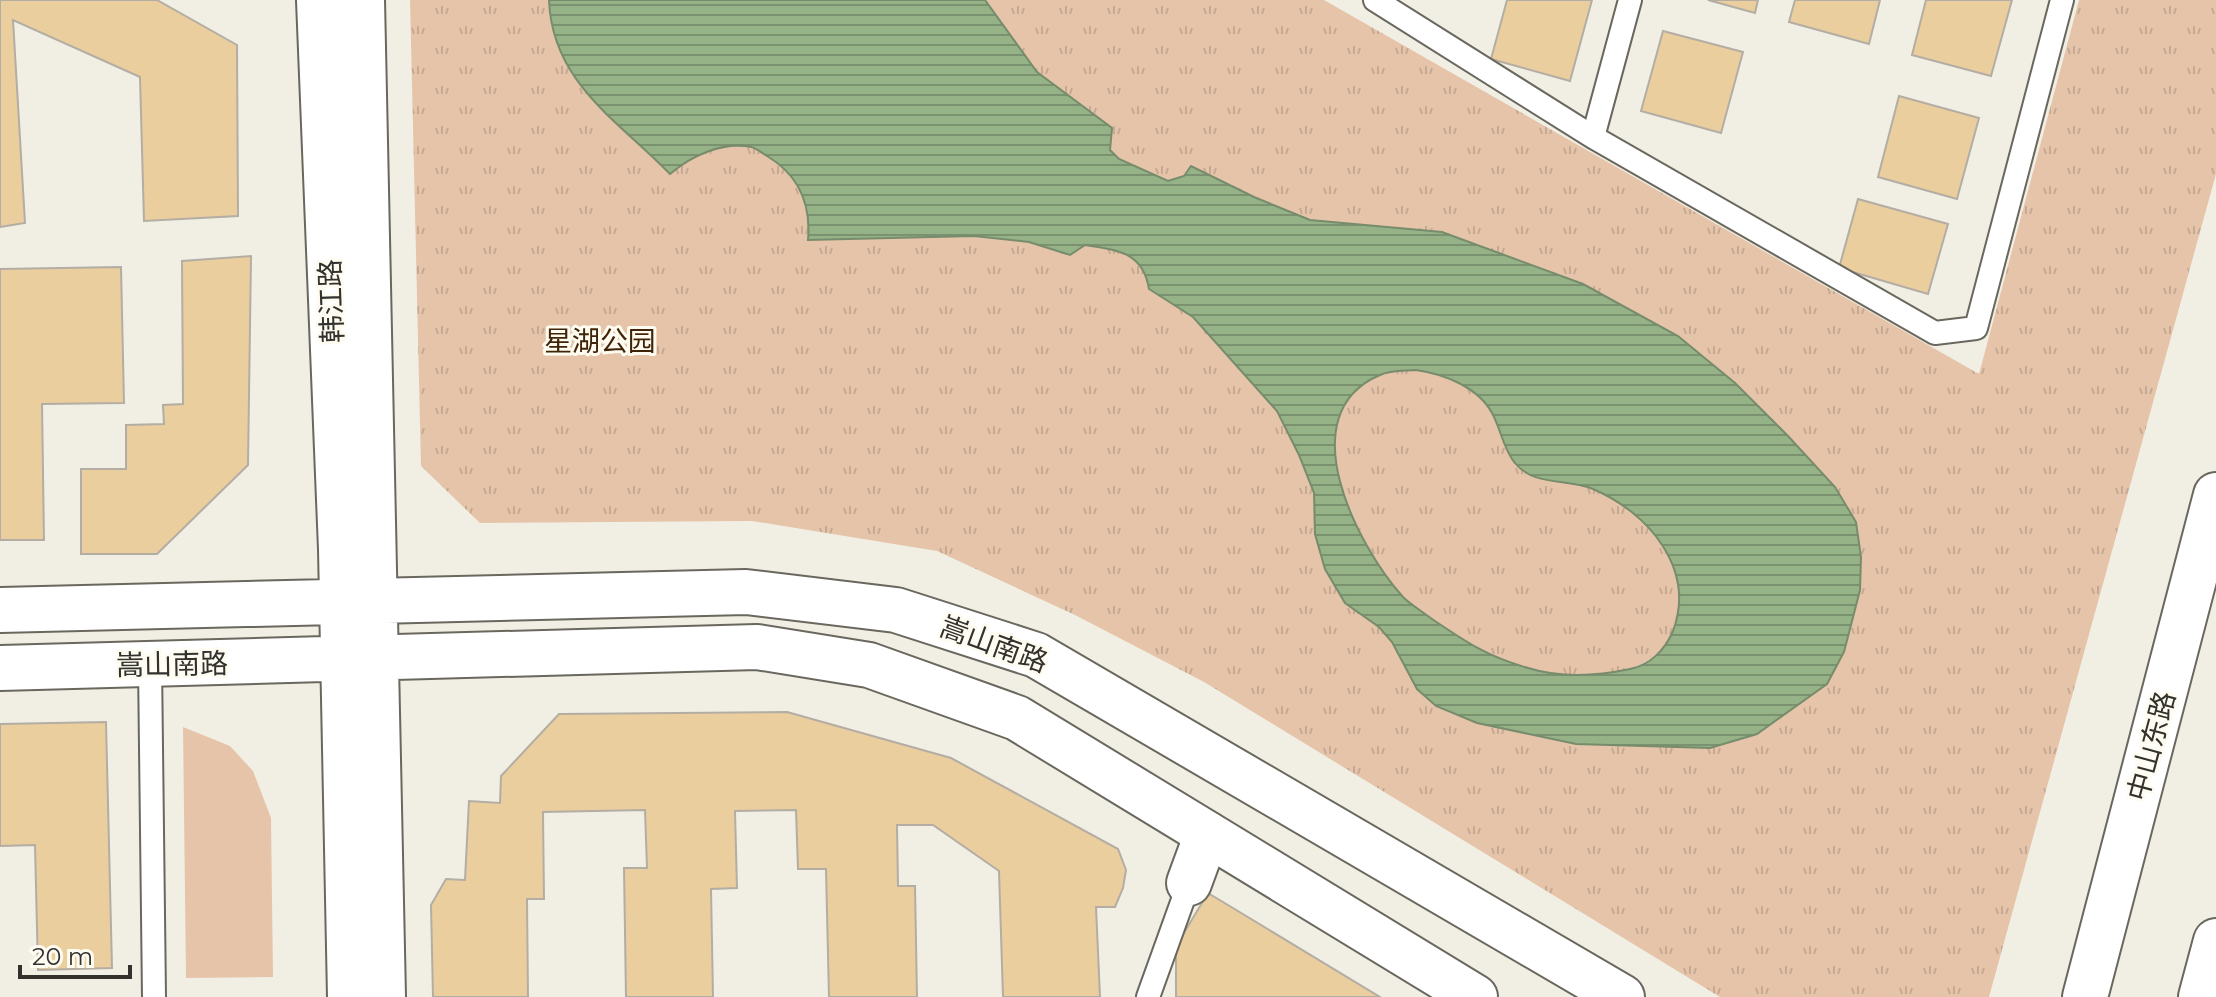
<svg xmlns="http://www.w3.org/2000/svg" width="2216" height="997" font-family="Montserrat,'Noto Sans SC',sans-serif">
  <style>
    .grass { fill: #e6c4a9 }
    .park { fill: url(#park-tufts) }
    .water { fill: url(#water-rules); stroke: #778c6c; stroke-width: 2; fill-rule: evenodd }
    .building { fill: #ebce9e; stroke: #b3ada4; stroke-width: 2 }
    .lines { fill: none; stroke-linecap: round; stroke-linejoin: round }
    .service-casing { stroke: #69675e; stroke-width: 26 }
    .minor-casing { stroke: #69675e; stroke-width: 48 }
    .tertiary-casing { stroke: #69675e; stroke-width: 48 }
    .primary-casing { stroke: #69675e; stroke-width: 48 }
    .service { stroke: #fff; stroke-width: 22 }
    .minor { stroke: #fff; stroke-width: 44 }
    .tertiary { stroke: #fff; stroke-width: 44 }
    .primary { stroke: #fff; stroke-width: 44 }
    .labels { text-anchor: middle; dominant-baseline: central; stroke-width: 6; stroke-linejoin: round; paint-order: stroke }
    .street-label { font-size: 28px; fill: #32312d; stroke: #fefcf1 }
    .park-label { font-size: 28px; fill: #412407; stroke: #fefcf1 }
  </style>
  <defs>
    <pattern id="park-tufts" width="24" height="20" patternUnits="userSpaceOnUse" patternTransform="scale(2)"><rect width="24" height="20" fill="#e6c4a9"/><path d="M3 7l-1-3M5 7V3M7 7l1-3M15 17l-1-3M17 17v-4M19 17l1-3" fill="none" stroke="#c6a992"/></pattern>
    <pattern id="water-rules" width="6" height="5" patternUnits="userSpaceOnUse" patternTransform="scale(2)"><rect width="6" height="5" fill="#95b387"/><path d="M0 2.5h6" fill="none" stroke="#7a926f"/></pattern>
  </defs>
  <rect width="100%" height="100%" fill="#f1efe4"/>
  <path class="grass" d="M 183,727 L 230,746 L 253,771 L 271,818 L 273,977 L 186,978 Z"/>
  <path class="park" d="M 410,0 L 549,0 L 558,44 L 670,173 C 691,156 723,141 751,147 C 779,153 804,189 809,215 C 811,223 809,232 808,240 L 974,236 L 1029,242 L 1070,255 L 1085,245 C 1118,250 1143,251 1150,289 L 1193,317 L 1277,411 L 1299,455 L 1314,493 L 1315,534 L 1345,603 L 1380,627 L 1392,642 L 1417,689 L 1436,706 L 1477,723 L 1576,744 L 1710,748 L 1758,734 L 1827,684 L 1844,652 L 1860,590 L 1861,557 L 1493,251 L 1442,232 L 1310,220 L 1254,197 L 1191,166 L 1184,176 L 1168,181 L 1119,159 L 1110,150 L 1112,128 L 1037,72 L 985,0 L 1324,0 L 1979,374 L 2079,0 L 2216,0 L 2216,174 L 1989,997 L 1720,997 L 1204,682 L 1075,615 L 937,551 L 752,521 L 480,523 L 421,466 Z
    M 1416,370 C 1444,374 1478,387 1492,414 C 1501,429 1503,449 1515,463 C 1534,487 1568,478 1593,489 C 1649,513 1696,569 1673,631 C 1664,653 1646,665 1624,670 C 1594,677 1557,677 1528,668 C 1488,657 1466,642 1432,619 C 1423,612 1411,605 1403,597 C 1358,547 1288,413 1380,375 C 1390,370 1405,371 1416,370 Z"/>
  <path class="water" d="M 549,0 L 985,0 L 1037,72 L 1112,128 L 1110,150 L 1119,159 L 1168,181 L 1184,176 L 1191,166 L 1254,197 L 1310,220 L 1442,232 L 1583,284 L 1678,336 L 1735,383 L 1788,436 L 1835,487 L 1856,522 L 1861,557 L 1860,590 L 1844,652 L 1827,684 L 1757,734 L 1710,748 L 1576,744 L 1477,723 L 1436,706 L 1417,689 L 1392,642 L 1379,627 L 1345,603 L 1325,569 L 1315,534 L 1314,493 L 1299,455 L 1277,411 L 1193,317 L 1149,289 C 1143,252 1118,250 1085,245 L 1070,255 L 1029,242 L 974,236 L 808,240 C 811,205 799,175 767,156 C 762,153 756,148 751,147 C 723,141 691,156 670,174 C 619,121 552,83 549,0 ZM 1416,370 C 1444,374 1478,387 1492,413 C 1501,429 1503,449 1515,463 C 1534,487 1568,478 1593,489 C 1649,513 1696,569 1673,631 C 1665,650 1650,665 1630,669 C 1597,676 1560,678 1528,668 C 1488,657 1466,642 1432,619 C 1423,612 1411,605 1403,597 C 1358,547 1288,414 1380,375 C 1390,370 1405,371 1416,370 Z"/>
  <path class="building" d="M 0,0 L 157,0 L 237,45 L 238,216 L 144,221 L 140,77 L 13,20 L 25,223 L 0,227 Z
    M 1507,0 L 1592,0 L 1570,81 L 1491,59 Z
    M 1708,0 L 1758,0 L 1755,13 Z
    M 1795,0 L 1880,0 L 1869,44 L 1789,22 Z
    M 1926,0 L 2012,0 L 1991,76 L 1912,55 Z
    M 1663,31 L 1743,52 L 1721,133 L 1641,111 Z
    M 1899,96 L 1979,118 L 1957,199 L 1878,177 Z
    M 1858,199 L 1948,224 L 1928,294 L 1839,268 Z
    M 251,256 L 248,465 L 157,554 L 81,554 L 81,469 L 126,469 L 126,425 L 164,424 L 163,405 L 183,404 L 182,261 Z
    M 121,267 L 124,403 L 42,404 L 44,540 L 0,540 L 0,269 Z
    M 787,712 L 951,758 L 1118,849 L 1126,870 L 1123,888 L 1115,907 L 1096,907 L 1100,997 L 1003,997 L 999,871 L 933,825 L 897,825 L 898,886 L 915,886 L 917,997 L 829,997 L 826,869 L 798,869 L 796,810 L 735,811 L 737,888 L 711,889 L 713,997 L 626,997 L 624,868 L 647,868 L 645,810 L 543,812 L 544,899 L 527,899 L 528,997 L 433,997 L 431,905 L 446,879 L 465,880 L 469,801 L 500,803 L 501,776 L 559,714 Z
    M 106,722 L 112,968 L 38,970 L 35,845 L 0,846 L 0,724 Z
    M 1208,893 L 1380,997 L 1176,997 L 1176,946 Z"/>
  <g class="lines">
    <defs>
      <path id="service" d="M 1375,0 L 1593,137 L 1935,333 L 1976,328 L 2062,0
        M 1593,137 L 1630,0
        M 150,664 L 154,997
        M 1148,997 L 1189,883"/>
      <path id="minor" d="M 1189,883 L 1207,834"/>
      <path id="tertiary" d="M 319,0 L 341,549 L 350,997
        M 362,0 L 383,997
        M 0,610 L 746,592 L 896,610 L 1036,655 L 1622,997
        M 0,668 L 757,647 L 869,665 L 1017,718 L 1475,997"/>
      <path id="primary" d="M 2085,997 L 2216,495
        M 2201,997 L 2216,941"/>
    </defs>
    <use href="#service" class="service-casing"/>
    <use href="#minor" class="minor-casing"/>
    <use href="#tertiary" class="tertiary-casing"/>
    <use href="#primary" class="primary-casing"/>
    <use href="#service" class="service"/>
    <use href="#minor" class="minor"/>
    <use href="#tertiary" class="tertiary"/>
    <use href="#primary" class="primary"/>
  </g>
  <g class="labels">
    <g class="street-label">
      <text transform="translate(331 301) rotate(-92)">韩江路</text>
      <text transform="translate(994 644) rotate(20)">嵩山南路</text>
      <text transform="translate(172 664) rotate(-1)">嵩山南路</text>
      <text transform="translate(2151 746) rotate(-75)">中山东路</text>
    </g>
    <g class="park-label">
      <text x="600" y="341">星湖公园</text>
    </g>
  </g>
  <path d="M20 965v12h110v-12" fill="none" stroke="#32312d" stroke-width="4"/>
  <text x="32" y="965" font-size="24" fill="#32312d" stroke="#fefcf1" stroke-width="6" paint-order="stroke">20 m</text>
</svg>
